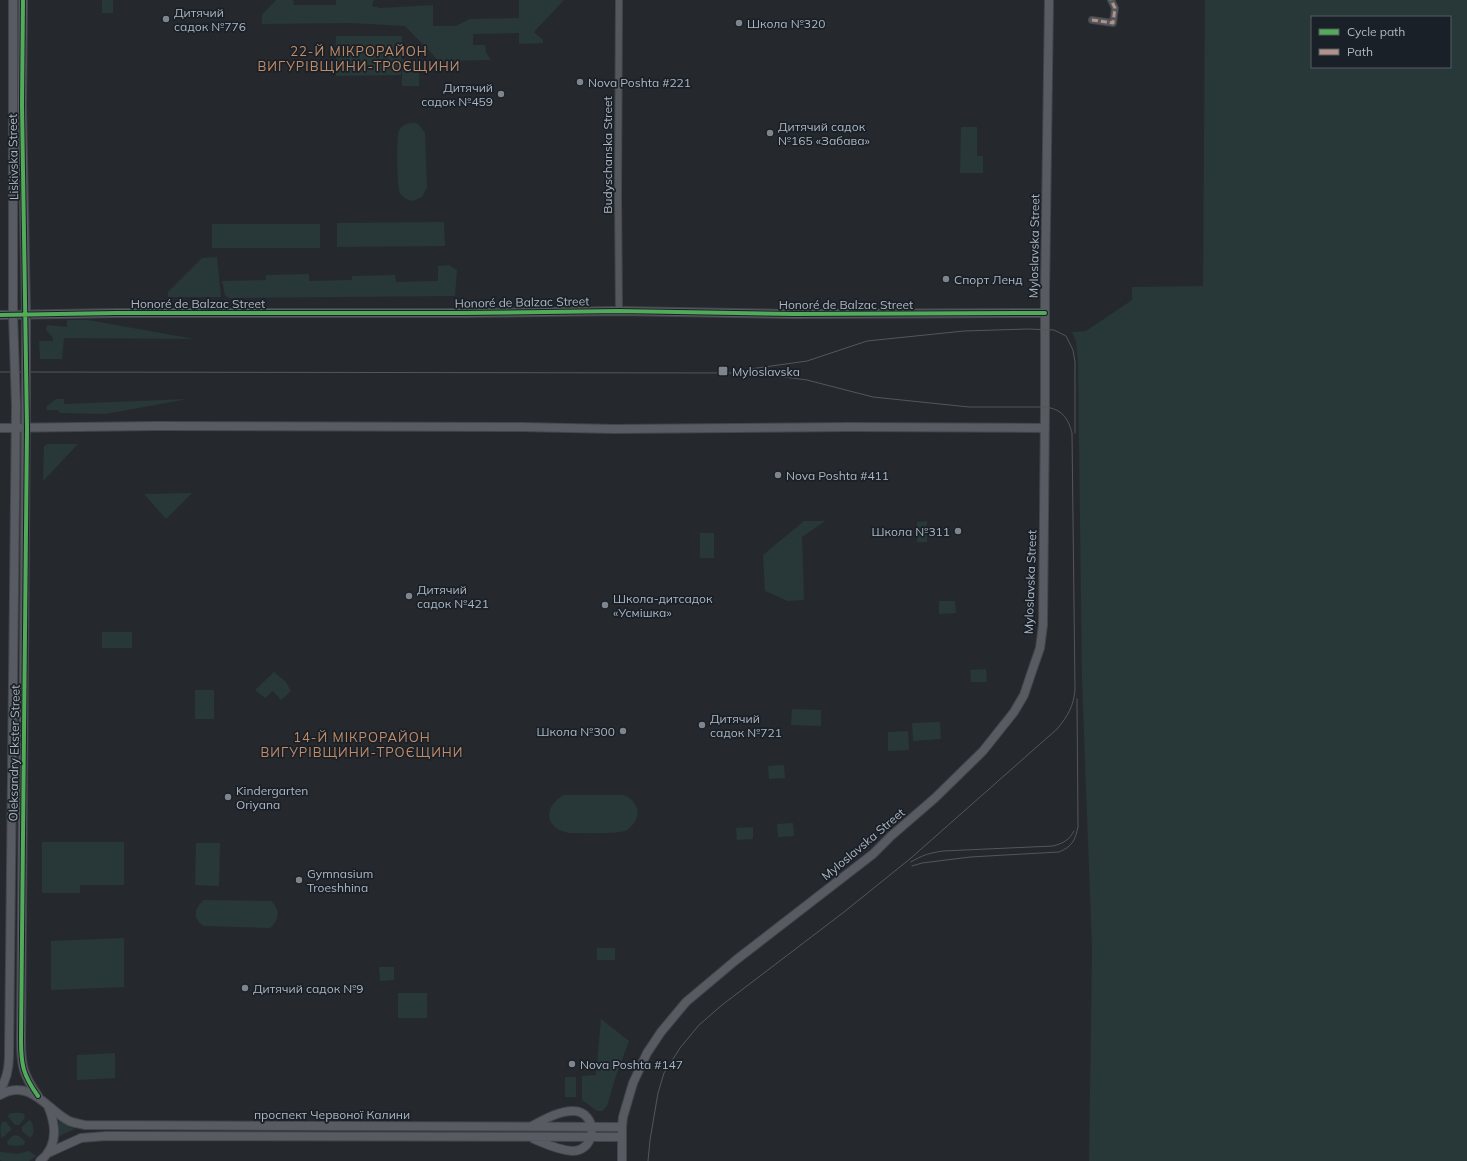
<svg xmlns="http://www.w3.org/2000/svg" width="1467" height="1161" font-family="Mulish,sans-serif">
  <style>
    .green { fill: #283737; fill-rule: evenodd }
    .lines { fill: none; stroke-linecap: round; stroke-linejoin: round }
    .street-casing { stroke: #424549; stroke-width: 8 }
    .secondary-casing { stroke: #424549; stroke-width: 10 }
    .street { stroke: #54585d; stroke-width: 6 }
    .secondary { stroke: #585c62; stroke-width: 8 }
    .tram { stroke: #53575b; stroke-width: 1 }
    .secondary-bridge-casing { stroke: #424549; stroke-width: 10; stroke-linecap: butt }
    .secondary-bridge { stroke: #585c62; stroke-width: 8 }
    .quiet { stroke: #af9288; stroke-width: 3; stroke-dasharray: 6 3; stroke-linecap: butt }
    .cycleway-casing { stroke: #1a2027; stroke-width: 6 }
    .cycleway { stroke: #51ab58; stroke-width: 4 }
    .poi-dot { fill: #7e858d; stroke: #1a2027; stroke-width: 1.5 }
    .labels { text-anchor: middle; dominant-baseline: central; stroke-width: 3.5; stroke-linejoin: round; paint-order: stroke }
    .poi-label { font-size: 12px; fill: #aeb6c0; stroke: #1a2027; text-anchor: start }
    .street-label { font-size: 12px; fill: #aeb6c0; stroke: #1a2027 }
    .neighbourhood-label { font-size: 13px; letter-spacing: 1px; fill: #c38b66; stroke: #1a2027 }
  </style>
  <rect width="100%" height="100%" fill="#25292e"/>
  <path class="green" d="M 102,0 L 113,0 L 113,13 L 102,13 Z
    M 276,0 L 293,0 L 294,5 L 336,5 L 336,0 L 374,0 L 372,6 L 380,8 L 433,5 L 433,26 L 456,26 L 470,19 L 519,18 L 519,0 L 564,0 L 534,32 L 543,40 L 543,43 L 519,44 L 519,33 L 473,34 L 473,45 L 485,45 L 486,53 L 491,60 L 439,61 L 405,26 L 350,23 L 262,24 L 262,15 Z
    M 1205,0 L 1467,0 L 1467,1161 L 1089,1161 L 1092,948 L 1082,680 L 1078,362 L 1076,341 L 1072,332 L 1086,331 L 1132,300 L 1132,287 L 1203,286 ZM 1312,17 L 1450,17 L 1450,67 L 1312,67 Z
    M 336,36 L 402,36 L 401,75 L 336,76 Z
    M 402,60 L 419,60 L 419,86 L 402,86 Z
    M 415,123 L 419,125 L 425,133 L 427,188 L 422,197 L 413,201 C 408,200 403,198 400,193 C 397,188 396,136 399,131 C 402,124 408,123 415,123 Z
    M 961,127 L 977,127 L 977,156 L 983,156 L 983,173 L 960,173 Z
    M 444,222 L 445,246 L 337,247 L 337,223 Z
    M 212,224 L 320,224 L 320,248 L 212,248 Z
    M 217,257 L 221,297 L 168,297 L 168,292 L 202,258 Z
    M 449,265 L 457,270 L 455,296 L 229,298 L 225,295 L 222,281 L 266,280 L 266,275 L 309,274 L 309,281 L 352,280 L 352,276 L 395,275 L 396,282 L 438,281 L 438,266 Z
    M 67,320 L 88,320 L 194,339 L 64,338 L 62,359 L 40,359 L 39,341 L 53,341 L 53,338 L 46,330 L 47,325 L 67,327 Z
    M 56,399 L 64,399 L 64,404 L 188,399 L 105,414 L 60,413 L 58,410 L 47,410 L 46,407 Z
    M 48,444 L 78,444 L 43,481 L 44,446 Z
    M 192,493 L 166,519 L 144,494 Z
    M 804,521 L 825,521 L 802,537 L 804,600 L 788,601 L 765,591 L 763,555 Z
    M 927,521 L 927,542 L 917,542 L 917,522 Z
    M 700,533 L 714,533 L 714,558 L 700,558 Z
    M 939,601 L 955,601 L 956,613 L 939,614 Z
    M 102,632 L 132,632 L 132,648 L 102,648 Z
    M 986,669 L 987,682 L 971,682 L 970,670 Z
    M 274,672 L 286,682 L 291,691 L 281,700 L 273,691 L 265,698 L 255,690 Z
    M 195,690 L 214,690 L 214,719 L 195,719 Z
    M 792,709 L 821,710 L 821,726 L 791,725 Z
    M 940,722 L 941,739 L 913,741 L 912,723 Z
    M 908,731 L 909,750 L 888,751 L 888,732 Z
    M 784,765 L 785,778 L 769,779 L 768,766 Z
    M 564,795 L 622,795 C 629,796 635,801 637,809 C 640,817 632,828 625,831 C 618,834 579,833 569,833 C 544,829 543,806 564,795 Z
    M 793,823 L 794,836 L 778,837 L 777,824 Z
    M 753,827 L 753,839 L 737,840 L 736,828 Z
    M 42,842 L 124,842 L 124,885 L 80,885 L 80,893 L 42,893 Z
    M 196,843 L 220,843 L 219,886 L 195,885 Z
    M 204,900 L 271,901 C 280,909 280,920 270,928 L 204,926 C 192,919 194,908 204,900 Z
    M 124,938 L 124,987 L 51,990 L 51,941 Z
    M 597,948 L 615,948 L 615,960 L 597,960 Z
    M 379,967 L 394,967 L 394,980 L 380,981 Z
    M 398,993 L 427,993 L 427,1018 L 398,1018 Z
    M 601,1019 L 629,1041 L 616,1076 L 607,1106 L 602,1111 L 597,1111 L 582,1100 L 582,1076 L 596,1075 Z
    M 115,1053 L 115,1078 L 77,1080 L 77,1055 Z
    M 565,1077 L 576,1077 L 576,1097 L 565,1097 Z
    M 12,1113 L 21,1113 L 24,1114 L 25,1118 L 19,1125 L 15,1125 L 8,1117 L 9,1114 Z
    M 29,1120 L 31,1121 C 34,1127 35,1134 30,1138 L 22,1131 L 22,1127 Z
    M 59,1120 L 69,1127 L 75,1129 L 63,1134 L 58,1138 L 59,1132 Z
    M 2,1122 L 6,1122 L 11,1128 L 11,1130 L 2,1138 C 0,1134 0,1127 2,1122 Z
    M 14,1135 L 19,1136 L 25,1141 L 24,1145 L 17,1146 L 8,1145 L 7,1141 Z
    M 29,1151 L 36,1156 L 29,1161 L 2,1161 L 0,1160 L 0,1152 L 1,1152 L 18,1154 Z"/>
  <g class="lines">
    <defs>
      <path id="street" d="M 619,0 L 618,197 L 619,311
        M 1092,20 L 1113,23 L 1115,8 L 1111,0"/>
      <path id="secondary" d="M 23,0 L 22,105 L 26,315
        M 0,315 L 116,313 L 464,313 L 619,311 L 794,314 L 1045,313
        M 13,315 L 13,0
        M 26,405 L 21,1040 C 21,1065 23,1075 38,1096
        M 0,428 L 156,426 L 522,427 L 614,429 L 849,427 L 1045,428
        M 0,1090 C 7,1079 9,1068 9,1056 L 16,405
        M 0,1095 C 31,1078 46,1109 69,1121 C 74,1123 80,1124 85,1125 L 622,1127
        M 532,1126 C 545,1119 559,1111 573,1111 C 598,1111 598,1151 572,1151 C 558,1150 546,1144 534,1139
        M 48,1153 L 81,1138 L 106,1136 L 622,1137
        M 40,1161 C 59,1146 56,1125 48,1106
        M 622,1161 L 622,1127 L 623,1117 L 633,1083 L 647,1053 L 661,1032 L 686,1002 L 736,960 L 873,854 L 891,836 L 935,798 L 983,751 L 1014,712 L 1024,695 L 1031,674 L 1040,648 L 1043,625 L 1045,407 L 1045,293 L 1049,0"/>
    </defs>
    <use href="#street" class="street-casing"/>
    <use href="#secondary" class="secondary-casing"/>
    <use href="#street" class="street"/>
    <use href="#secondary" class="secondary"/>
    <path class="tram" d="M 750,369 L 807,361 L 867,341 L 964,331 L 1028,329 L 1054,330 L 1066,336 L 1073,350 L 1075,362 L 1075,433
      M 0,372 L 753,373 L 807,380 L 873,397 L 969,407 L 1045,407 C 1062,409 1068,418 1072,433 L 1075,689 C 1074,705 1068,716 1057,729 L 911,858 L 844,912 L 722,1005 L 699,1025 L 680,1048 L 664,1073 L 658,1093 L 650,1140 L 648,1161
      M 911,862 C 922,855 930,853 943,851 L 1053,846 C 1064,843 1069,840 1074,831
      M 912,866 L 922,863 L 970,857 L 1059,852 C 1073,846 1075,840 1078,827 L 1077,699"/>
    <defs>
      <path id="secondary-bridge" d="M 13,315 L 16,405
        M 26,315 L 26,405"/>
    </defs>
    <use href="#secondary-bridge" class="secondary-bridge-casing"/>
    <use href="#secondary-bridge" class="secondary-bridge"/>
    <path class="quiet" d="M 1092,20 L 1113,23 L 1115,8 L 1111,0"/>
    <defs>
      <path id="cycleway" d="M 23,0 L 22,105 L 27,428 L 21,1040 C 21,1065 23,1075 38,1096
        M 0,315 L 116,313 L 464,313 L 619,311 L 794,314 L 1045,313"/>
    </defs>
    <use href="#cycleway" class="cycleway-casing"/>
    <use href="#cycleway" class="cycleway"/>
  </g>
  <g class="poi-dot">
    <circle cx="166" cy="19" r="4"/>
    <circle cx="739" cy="23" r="4"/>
    <circle cx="580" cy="82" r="4"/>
    <circle cx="501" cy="94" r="4"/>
    <circle cx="770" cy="133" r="4"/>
    <circle cx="946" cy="279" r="4"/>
    <rect x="718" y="366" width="10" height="10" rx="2"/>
    <circle cx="778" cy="475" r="4"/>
    <circle cx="958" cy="531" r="4"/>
    <circle cx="409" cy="596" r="4"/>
    <circle cx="605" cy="605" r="4"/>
    <circle cx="702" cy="725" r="4"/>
    <circle cx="623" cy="731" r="4"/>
    <circle cx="228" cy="797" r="4"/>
    <circle cx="299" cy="880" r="4"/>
    <circle cx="245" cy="988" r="4"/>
    <circle cx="572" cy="1064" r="4"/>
  </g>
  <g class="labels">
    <g class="poi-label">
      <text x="174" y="12">Дитячий<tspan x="174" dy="14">садок №776</tspan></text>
      <text x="747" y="23">Школа №320</text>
      <text x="588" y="82">Nova Poshta #221</text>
      <text x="493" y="87" text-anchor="end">Дитячий<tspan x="493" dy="14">садок №459</tspan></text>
      <text x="778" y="126">Дитячий садок<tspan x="778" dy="14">№165 «Забава»</tspan></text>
      <text x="954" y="279">Спорт Ленд</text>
      <text x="732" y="371">Myloslavska</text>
      <text x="786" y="475">Nova Poshta #411</text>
      <text x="950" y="531" text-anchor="end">Школа №311</text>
      <text x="417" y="589">Дитячий<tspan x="417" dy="14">садок №421</tspan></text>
      <text x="613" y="598">Школа-дитсадок<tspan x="613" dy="14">«Усмішка»</tspan></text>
      <text x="710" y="718">Дитячий<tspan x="710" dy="14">садок №721</tspan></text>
      <text x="615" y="731" text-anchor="end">Школа №300</text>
      <text x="236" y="790">Kindergarten<tspan x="236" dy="14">Oriyana</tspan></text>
      <text x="307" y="873">Gymnasium<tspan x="307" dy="14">Troeshhina</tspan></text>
      <text x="253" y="988">Дитячий садок №9</text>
      <text x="580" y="1064">Nova Poshta #147</text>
    </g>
    <g class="street-label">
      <text transform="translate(607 155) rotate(-90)">Budyschanska Street</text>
      <text transform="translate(13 157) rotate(-91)">Liskivska Street</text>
      <text transform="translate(1034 246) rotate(-89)">Myloslavska Street</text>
      <text transform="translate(522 302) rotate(-1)">Honoré de Balzac Street</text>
      <text x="198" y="303">Honoré de Balzac Street</text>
      <text x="846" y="304">Honoré de Balzac Street</text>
      <text transform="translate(1030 582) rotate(-88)">Myloslavska Street</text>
      <text transform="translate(14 753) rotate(-89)">Oleksandry Ekster Street</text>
      <text transform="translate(863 844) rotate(-40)">Myloslavska Street</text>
      <text x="332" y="1114">проспект Червоної Калини</text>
    </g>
    <g class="neighbourhood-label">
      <text x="359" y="51">22-Й МІКРОРАЙОН<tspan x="359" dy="15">ВИГУРІВЩИНИ-ТРОЄЩИНИ</tspan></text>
      <text x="362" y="737">14-Й МІКРОРАЙОН<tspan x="362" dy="15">ВИГУРІВЩИНИ-ТРОЄЩИНИ</tspan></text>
    </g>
  </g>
  <rect x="1311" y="16" width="140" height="52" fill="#1a2027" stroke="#555c64"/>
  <rect x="1319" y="29" width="20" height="6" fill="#51ab58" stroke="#555c64"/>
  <text x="1347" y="36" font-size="12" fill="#aeb6c0">Cycle path</text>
  <rect x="1319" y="49" width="20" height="6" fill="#af9288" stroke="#555c64"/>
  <text x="1347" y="56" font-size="12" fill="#aeb6c0">Path</text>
</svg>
